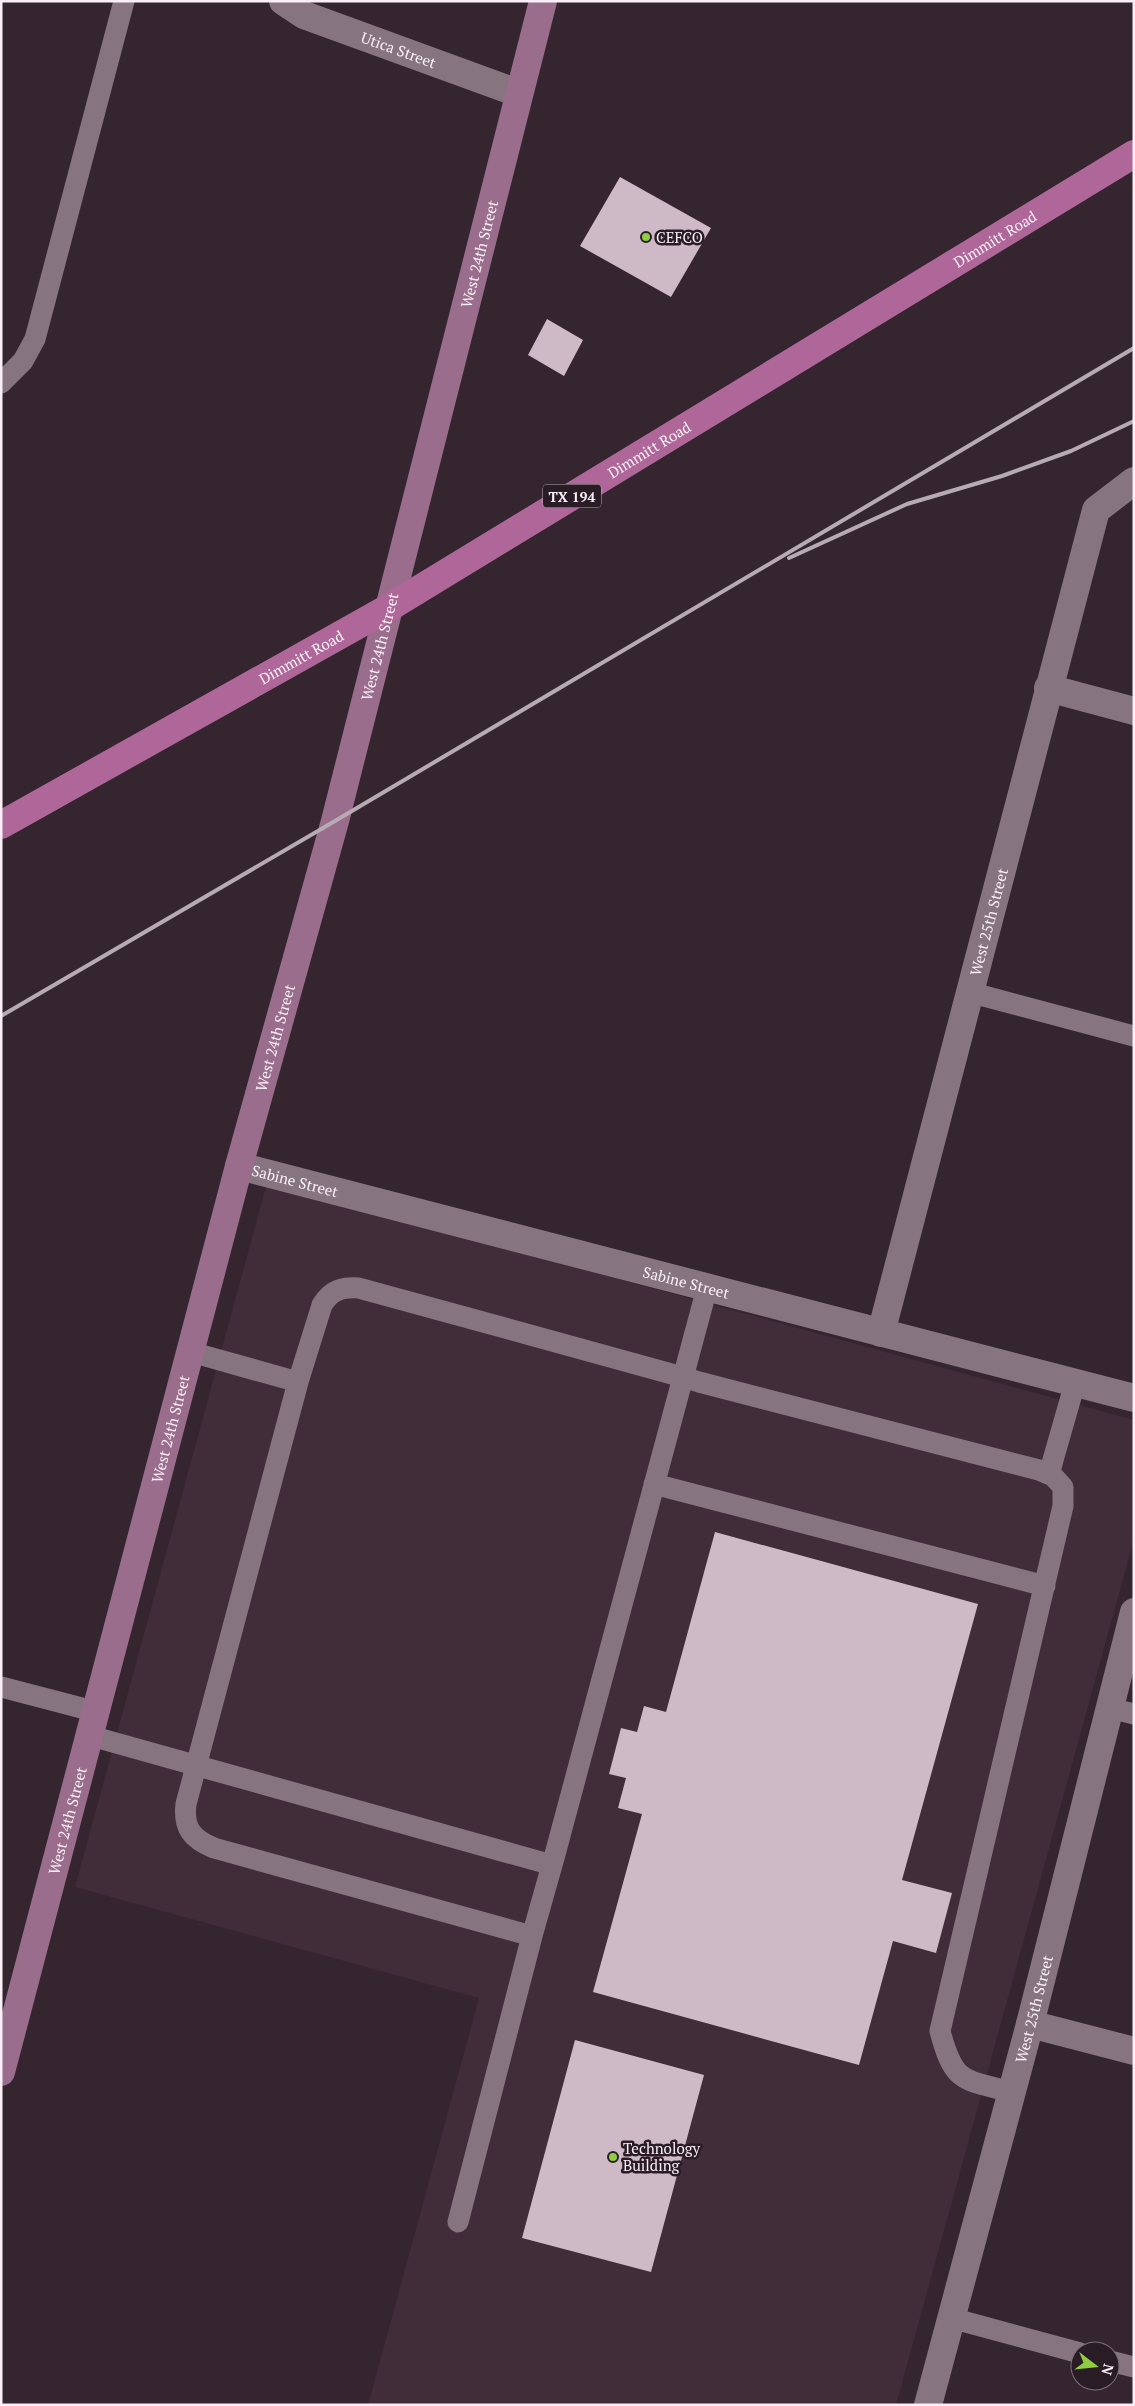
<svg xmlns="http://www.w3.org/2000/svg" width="1135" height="2406" font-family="'PT Serif',serif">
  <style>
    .built { fill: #412c3a }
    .building { fill: #cebac7 }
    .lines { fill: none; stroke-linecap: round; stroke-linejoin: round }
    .lane { stroke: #86747f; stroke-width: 21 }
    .street { stroke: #86747f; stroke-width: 28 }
    .secondary { stroke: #9a6d8c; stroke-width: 28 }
    .primary { stroke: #ae6798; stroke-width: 28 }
    .rail { stroke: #b7abb3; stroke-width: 4 }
    .poi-dot { fill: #8fcd41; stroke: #2a1c25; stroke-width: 2 }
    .labels { text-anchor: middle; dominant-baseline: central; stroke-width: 5; stroke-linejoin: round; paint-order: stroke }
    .shield { fill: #2a1c25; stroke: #bcb0b7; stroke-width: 1 }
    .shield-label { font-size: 14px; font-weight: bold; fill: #faeff6 }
    .street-label { font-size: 15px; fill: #faeff6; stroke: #2a1c25 }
    .poi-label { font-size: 15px; fill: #faeff6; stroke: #2a1c25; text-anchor: start }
  </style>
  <rect width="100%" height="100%" fill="#34252f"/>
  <path class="built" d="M 267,1183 L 1134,1420 L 1134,1539 L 896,2405 L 368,2405 L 479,1998 L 75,1887 Z"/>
  <path class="building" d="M 620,177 L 711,228 L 671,297 L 580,246 Z
    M 547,319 L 583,340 L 564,376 L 528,355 Z
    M 715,1532 L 978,1604 L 902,1880 L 952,1893 L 936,1953 L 893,1941 L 859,2065 L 593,1992 L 642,1814 L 618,1808 L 626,1778 L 609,1774 L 621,1728 L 637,1732 L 644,1706 L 666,1712 Z
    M 575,2040 L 704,2075 L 651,2272 L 522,2238 Z"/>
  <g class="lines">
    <path class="lane" d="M 1,383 L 23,361 L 35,339 L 124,1
      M 969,992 L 1134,1036
      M 707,1288 L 554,1858 L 532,1936 L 214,1848 C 192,1839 183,1828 186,1804 L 298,1382 L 322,1305 C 331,1290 342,1287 359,1288 L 683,1377 L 699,1382 L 1039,1470 L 1053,1476 L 1063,1487 L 1063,1506 L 940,2031 C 954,2084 963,2079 1011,2092
      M 191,1352 L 298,1382
      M 1049,1474 L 1075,1383
      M 654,1484 L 1045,1586
      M 1,1687 L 97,1712
      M 1110,1708 L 1134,1714
      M 91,1736 L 552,1865
      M 458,2222 L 532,1936
      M 951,2318 L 1080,2353
      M 1110,2361 L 1134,2367"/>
    <g class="street">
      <path id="s1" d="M 283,1 L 304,15 L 518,93"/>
      <path d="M 1048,688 L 1134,711"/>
      <path id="s2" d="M 239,1166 L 1134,1398"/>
      <path id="s3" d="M 881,1333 L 1096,510 L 1134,481"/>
      <path d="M 1030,2024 L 1134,2051"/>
      <path id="s4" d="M 928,2405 L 1030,2024 L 1134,1612"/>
    </g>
    <path class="secondary" id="s5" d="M 1,2072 L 239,1166 L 335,821 L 543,1"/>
    <path class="primary" id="s6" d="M 1,825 L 390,607 L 1134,154"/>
    <path class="rail" d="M 789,558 L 907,504 L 1002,476 L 1071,451 L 1134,421
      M 1,1016 L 335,821 L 1134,348"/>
  </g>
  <g class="poi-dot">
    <circle cx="646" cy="237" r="5"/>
    <circle cx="613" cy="2157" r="5"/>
  </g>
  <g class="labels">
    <rect class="shield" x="543" y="484.5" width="58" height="23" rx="4"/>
    <g class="shield-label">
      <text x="572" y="496">TX 194</text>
    </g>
    <g class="street-label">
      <text stroke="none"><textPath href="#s1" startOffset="126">Utica Street</textPath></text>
      <text stroke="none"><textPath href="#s6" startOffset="1154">Dimmitt Road</textPath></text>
      <text stroke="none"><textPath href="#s5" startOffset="1880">West 24th Street</textPath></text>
      <text stroke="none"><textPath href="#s6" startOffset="749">Dimmitt Road</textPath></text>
      <text stroke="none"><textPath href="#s5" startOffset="1475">West 24th Street</textPath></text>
      <text stroke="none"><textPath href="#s6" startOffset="344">Dimmitt Road</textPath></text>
      <text stroke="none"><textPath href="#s3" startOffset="425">West 25th Street</textPath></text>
      <text stroke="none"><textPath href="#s5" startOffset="1070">West 24th Street</textPath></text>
      <text stroke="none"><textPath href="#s2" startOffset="58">Sabine Street</textPath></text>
      <text stroke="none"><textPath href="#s2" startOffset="462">Sabine Street</textPath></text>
      <text stroke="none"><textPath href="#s5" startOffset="665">West 24th Street</textPath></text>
      <text stroke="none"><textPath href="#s5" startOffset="260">West 24th Street</textPath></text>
      <text stroke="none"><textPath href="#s4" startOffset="410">West 25th Street</textPath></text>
    </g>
    <g class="poi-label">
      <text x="656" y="237">CEFCO</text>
      <text x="623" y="2148">Technology<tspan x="623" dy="17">Building</tspan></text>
    </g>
  </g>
  <rect width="1135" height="2406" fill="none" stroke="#faeff6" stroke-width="5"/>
  <g transform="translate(1095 2366) rotate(106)"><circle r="24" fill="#2a1c25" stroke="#7d7079"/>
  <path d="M0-4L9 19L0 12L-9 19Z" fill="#8fcd41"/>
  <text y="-8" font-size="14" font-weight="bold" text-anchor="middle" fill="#faeff6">N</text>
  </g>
</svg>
